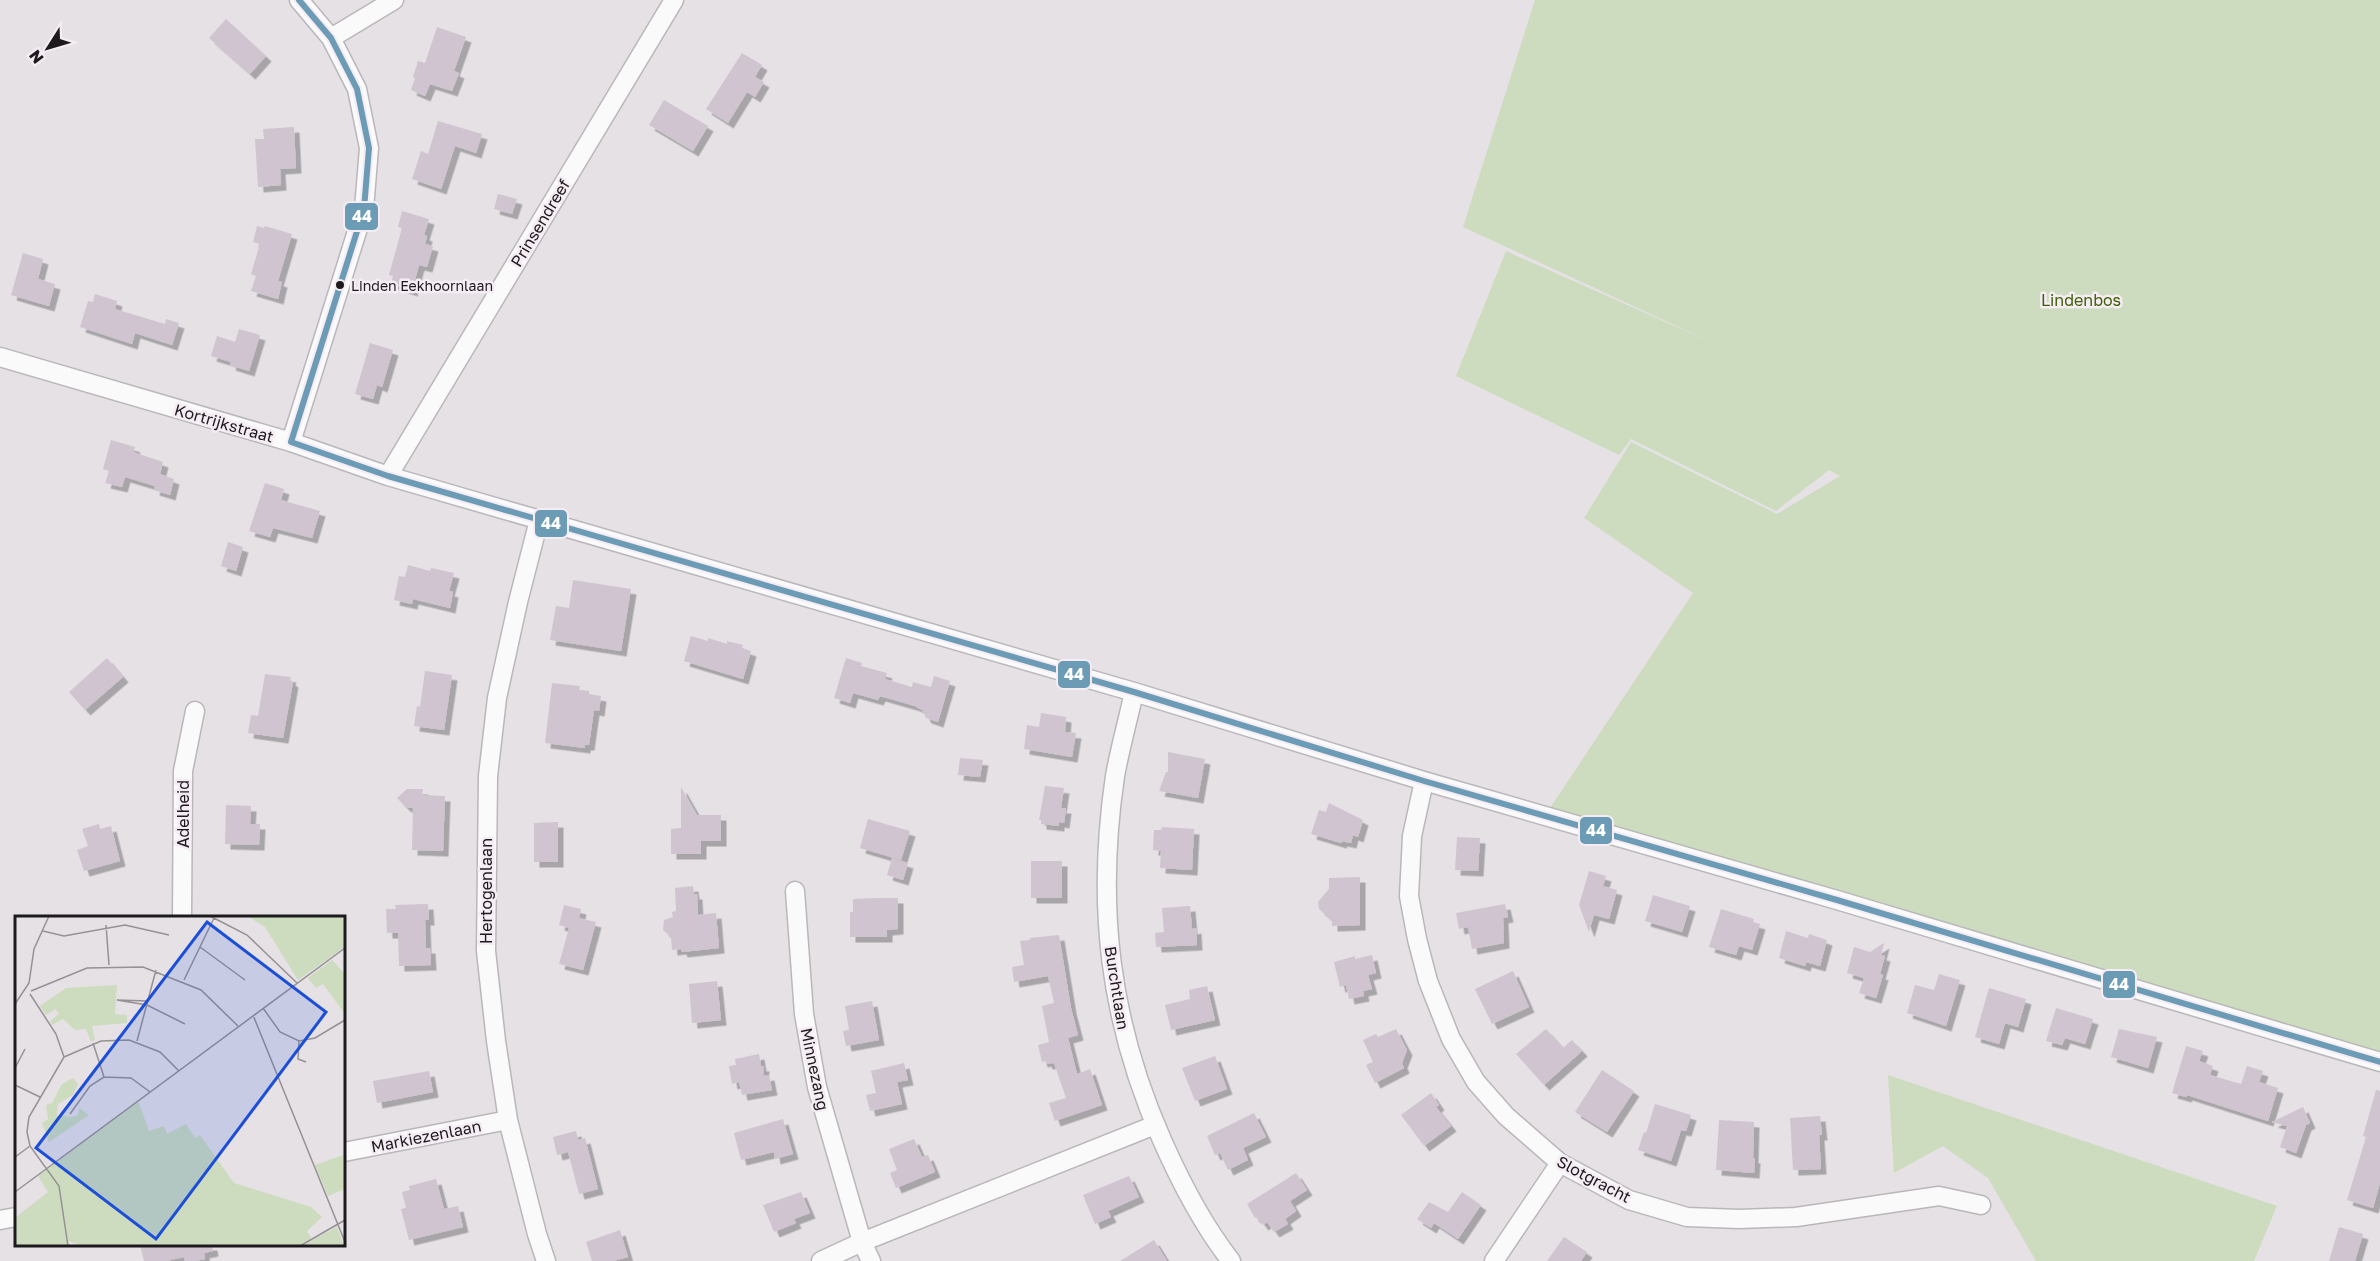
<svg xmlns="http://www.w3.org/2000/svg" width="2380" height="1261" font-family="'Golos Text',sans-serif">
  <style>
    .green { fill: #cddcbe }
    .building { fill: #d0c4d0; filter: url(#shadow) }
    .lines { fill: none; stroke-linecap: round; stroke-linejoin: round }
    .minor-casing { stroke: #bab7ba; stroke-width: 21 }
    .minor { stroke: #fbfafb; stroke-width: 18 }
    .bus-1-casing { stroke: #f5ecf4; stroke-width: 10 }
    .bus-1 { stroke: #6c9cb5; stroke-width: 6 }
    .bus-dot { fill: #1d1a1d; stroke: #f5ecf4; stroke-width: 2 }
    .labels { text-anchor: middle; dominant-baseline: central; stroke-width: 5; stroke-linejoin: round; paint-order: stroke }
    .bus-label { font-size: 14px; fill: #1d1a1d; stroke: #f5ecf4; text-anchor: start }
    .street-label { font-size: 16px; fill: #1d1a1d; stroke: #f5ecf4 }
    .park-label { font-size: 16px; fill: #3e6004; stroke: #f5ecf4 }
    .inset-road { fill: none; stroke: #959195; stroke-width: 1.5 }
    .view { fill: #1d4ed8; fill-opacity: 0.15; stroke: #1d4ed8; stroke-width: 3 }
    .inset-edge { fill: none; stroke: #1d1a1d; stroke-width: 3 }
    .line-badge { stroke: #f5ecf4; stroke-width: 2 }
    .badge-label { font-size: 16px; text-anchor: middle; font-weight: bold; fill: #fff }
  </style>
  <defs>
    <filter id="shadow"><feDropShadow dx="5.5" dy="5.5" stdDeviation="0" flood-color="#0004"/></filter>
  </defs>
  <rect width="100%" height="100%" fill="#e5e1e5"/>
  <path class="green" d="M 1535,0 L 2380,0 L 2380,1056 L 1548,811 L 1693,593 L 1584,518 L 1631,442 L 1777,514 L 1840,476 L 1829,470 L 1776,511 L 1631,439 L 1619,455 L 1456,376 L 1506,251 L 1713,343 L 1463,227 Z
    M 1888,1075 L 2277,1206 L 2254,1261 L 2036,1261 L 1988,1178 L 1943,1146 L 1894,1173 Z"/>
  <path class="building" d="M 226,19 L 266,56 L 250,74 L 209,38 Z
    M 437,27 L 466,37 L 454,71 L 459,73 L 452,91 L 430,84 L 425,96 L 411,90 L 415,78 L 413,77 L 418,61 L 425,63 Z
    M 742,53 L 762,65 L 755,77 L 764,82 L 755,97 L 747,92 L 728,123 L 706,109 Z
    M 664,100 L 708,126 L 693,151 L 649,125 Z
    M 438,121 L 482,134 L 476,153 L 455,146 L 441,189 L 412,179 L 421,151 L 428,154 Z
    M 294,127 L 296,168 L 280,169 L 281,185 L 258,187 L 255,139 L 264,139 L 263,129 Z
    M 498,194 L 517,199 L 512,214 L 494,209 Z
    M 402,211 L 429,219 L 424,235 L 427,236 L 425,244 L 433,246 L 427,267 L 419,265 L 412,291 L 391,284 L 393,276 L 389,275 L 402,228 L 398,227 Z
    M 257,226 L 264,228 L 265,226 L 292,234 L 278,281 L 282,282 L 278,299 L 251,291 L 256,276 L 251,274 L 260,244 L 253,242 Z
    M 23,253 L 43,259 L 38,279 L 55,284 L 49,306 L 11,295 Z
    M 95,294 L 117,301 L 115,309 L 165,324 L 166,319 L 179,323 L 172,345 L 135,333 L 132,344 L 80,327 L 88,301 L 93,302 Z
    M 239,329 L 260,335 L 249,371 L 230,365 L 231,362 L 211,356 L 217,336 L 235,342 Z
    M 370,343 L 393,350 L 382,387 L 377,385 L 373,399 L 355,394 Z
    M 111,440 L 135,447 L 133,452 L 163,462 L 160,474 L 174,479 L 170,495 L 154,490 L 155,486 L 125,477 L 122,487 L 105,483 L 109,471 L 103,469 Z
    M 265,483 L 284,489 L 281,500 L 320,511 L 312,538 L 273,528 L 270,537 L 249,531 Z
    M 228,542 L 243,547 L 236,571 L 221,566 Z
    M 408,565 L 430,571 L 431,568 L 454,573 L 449,591 L 453,592 L 450,608 L 413,599 L 412,604 L 394,600 L 399,576 L 405,577 Z
    M 573,580 L 631,589 L 621,651 L 550,640 L 556,606 L 569,608 Z
    M 691,636 L 708,641 L 708,638 L 727,644 L 727,641 L 743,645 L 742,648 L 751,651 L 743,679 L 684,661 Z
    M 107,658 L 123,677 L 85,710 L 69,692 Z
    M 846,658 L 862,663 L 861,666 L 887,673 L 885,679 L 912,687 L 913,682 L 931,687 L 934,676 L 950,681 L 938,722 L 926,718 L 922,710 L 915,706 L 880,696 L 878,700 L 853,693 L 850,703 L 834,698 Z
    M 425,671 L 452,675 L 444,730 L 414,726 L 417,706 L 420,707 Z
    M 265,674 L 291,677 L 290,680 L 293,682 L 283,738 L 248,733 L 251,715 L 258,716 Z
    M 552,683 L 580,686 L 579,690 L 589,691 L 589,694 L 601,696 L 599,711 L 594,710 L 589,745 L 585,745 L 585,748 L 545,743 Z
    M 1041,713 L 1066,717 L 1065,732 L 1076,733 L 1072,757 L 1024,749 L 1027,725 L 1039,727 Z
    M 1168,752 L 1205,759 L 1198,798 L 1159,791 L 1166,772 L 1168,772 Z
    M 960,758 L 983,760 L 980,777 L 958,775 Z
    M 1045,786 L 1064,788 L 1061,808 L 1066,808 L 1064,823 L 1059,822 L 1059,826 L 1041,824 L 1041,820 L 1039,820 Z
    M 681,787 L 697,815 L 721,815 L 721,841 L 701,841 L 701,854 L 671,854 L 671,829 L 681,828 Z
    M 407,789 L 423,789 L 422,795 L 445,796 L 443,851 L 412,850 L 413,808 L 406,807 L 397,798 Z
    M 1329,803 L 1363,820 L 1358,837 L 1353,835 L 1351,843 L 1342,841 L 1341,843 L 1311,834 L 1319,810 L 1326,812 Z
    M 226,805 L 251,806 L 250,824 L 260,824 L 259,845 L 225,844 Z
    M 868,819 L 910,831 L 901,860 L 860,848 Z
    M 558,822 L 558,862 L 534,862 L 534,823 Z
    M 99,824 L 100,829 L 111,826 L 120,861 L 84,871 L 77,850 L 88,846 L 82,829 Z
    M 1162,827 L 1194,829 L 1192,870 L 1160,868 L 1161,851 L 1153,850 L 1154,830 L 1161,830 Z
    M 1457,837 L 1480,838 L 1478,871 L 1455,870 Z
    M 892,858 L 908,863 L 903,880 L 887,875 Z
    M 1031,861 L 1062,861 L 1062,898 L 1031,898 Z
    M 1589,871 L 1606,876 L 1603,886 L 1617,890 L 1609,919 L 1594,915 L 1589,932 L 1579,905 Z
    M 1360,877 L 1360,925 L 1332,926 L 1332,920 L 1319,909 L 1318,902 L 1329,889 L 1329,878 Z
    M 693,886 L 694,894 L 697,894 L 698,915 L 716,913 L 719,948 L 682,952 L 681,949 L 672,950 L 671,937 L 663,930 L 664,920 L 673,917 L 672,912 L 676,911 L 675,888 Z
    M 1653,895 L 1690,906 L 1682,932 L 1645,921 Z
    M 878,898 L 898,898 L 898,929 L 887,930 L 887,937 L 850,937 L 850,912 L 853,912 L 853,899 Z
    M 428,904 L 429,920 L 425,920 L 426,948 L 430,948 L 431,965 L 399,966 L 398,933 L 387,933 L 386,909 L 396,909 L 395,905 Z
    M 1505,904 L 1508,917 L 1503,918 L 1504,943 L 1472,949 L 1468,927 L 1459,929 L 1456,913 Z
    M 564,905 L 581,909 L 579,918 L 596,922 L 583,970 L 559,964 L 569,928 L 559,925 Z
    M 1190,906 L 1192,929 L 1196,928 L 1197,945 L 1156,947 L 1155,933 L 1164,932 L 1162,908 Z
    M 1721,909 L 1754,919 L 1753,922 L 1760,924 L 1752,950 L 1739,946 L 1736,955 L 1709,947 Z
    M 1786,931 L 1808,938 L 1809,934 L 1827,940 L 1820,966 L 1806,962 L 1805,966 L 1779,958 Z
    M 1059,935 L 1071,1008 L 1078,1035 L 1068,1038 L 1077,1074 L 1090,1069 L 1102,1105 L 1055,1121 L 1049,1103 L 1066,1098 L 1054,1063 L 1047,1064 L 1046,1061 L 1042,1062 L 1038,1045 L 1049,1042 L 1042,1006 L 1054,1003 L 1048,976 L 1014,982 L 1012,967 L 1024,965 L 1020,941 L 1030,940 L 1030,938 Z
    M 1884,943 L 1881,955 L 1885,956 L 1880,974 L 1883,975 L 1876,998 L 1859,993 L 1864,978 L 1847,973 L 1854,947 L 1870,952 Z
    M 1372,955 L 1376,973 L 1368,975 L 1372,989 L 1363,991 L 1364,996 L 1349,999 L 1346,985 L 1340,987 L 1334,962 L 1355,956 L 1355,959 Z
    M 1513,971 L 1529,1007 L 1492,1024 L 1475,989 Z
    M 1939,974 L 1960,980 L 1946,1026 L 1907,1013 L 1915,985 L 1934,990 Z
    M 717,981 L 721,1020 L 692,1023 L 689,984 Z
    M 1207,986 L 1215,1020 L 1171,1030 L 1165,1005 L 1190,999 L 1189,990 Z
    M 1989,988 L 2026,999 L 2018,1027 L 2005,1023 L 1999,1044 L 1975,1037 Z
    M 872,1001 L 879,1040 L 846,1046 L 843,1031 L 849,1030 L 845,1006 Z
    M 2056,1008 L 2093,1019 L 2085,1044 L 2065,1038 L 2062,1045 L 2046,1041 Z
    M 1396,1029 L 1407,1050 L 1402,1063 L 1404,1068 L 1375,1083 L 1366,1065 L 1373,1062 L 1363,1040 L 1376,1034 L 1378,1037 Z
    M 1546,1029 L 1563,1048 L 1572,1040 L 1582,1051 L 1544,1085 L 1516,1054 Z
    M 2119,1029 L 2157,1037 L 2148,1068 L 2111,1057 Z
    M 2186,1046 L 2203,1051 L 2199,1061 L 2213,1066 L 2210,1075 L 2241,1084 L 2247,1066 L 2263,1071 L 2259,1082 L 2278,1088 L 2268,1121 L 2187,1095 L 2186,1097 L 2172,1093 Z
    M 759,1054 L 761,1066 L 764,1066 L 763,1076 L 769,1075 L 772,1090 L 742,1095 L 739,1082 L 732,1084 L 729,1066 L 736,1065 L 735,1059 Z
    M 1215,1056 L 1227,1089 L 1195,1101 L 1182,1068 Z
    M 904,1063 L 908,1080 L 897,1082 L 902,1104 L 870,1111 L 866,1095 L 876,1093 L 871,1071 Z
    M 1602,1070 L 1634,1091 L 1607,1132 L 1575,1112 Z
    M 429,1071 L 433,1092 L 377,1103 L 373,1081 Z
    M 2376,1090 L 2380,1091 L 2380,1183 L 2373,1208 L 2347,1200 L 2366,1137 L 2363,1136 Z
    M 1431,1093 L 1439,1105 L 1436,1107 L 1451,1126 L 1424,1146 L 1401,1115 Z
    M 1655,1104 L 1691,1115 L 1686,1131 L 1681,1130 L 1671,1161 L 1638,1150 L 1644,1132 L 1646,1133 Z
    M 2303,1107 L 2310,1123 L 2306,1125 L 2296,1153 L 2280,1147 L 2287,1126 L 2272,1122 Z
    M 1254,1113 L 1266,1137 L 1243,1148 L 1248,1160 L 1228,1170 L 1220,1153 L 1215,1155 L 1207,1136 Z
    M 1820,1116 L 1822,1135 L 1819,1135 L 1821,1169 L 1793,1170 L 1790,1118 Z
    M 783,1119 L 793,1154 L 775,1159 L 774,1152 L 741,1160 L 734,1133 Z
    M 1719,1120 L 1754,1122 L 1753,1158 L 1755,1158 L 1754,1173 L 1716,1170 Z
    M 576,1131 L 578,1140 L 585,1138 L 598,1189 L 579,1194 L 568,1152 L 557,1155 L 553,1137 Z
    M 914,1139 L 922,1157 L 928,1155 L 935,1172 L 896,1188 L 890,1173 L 897,1170 L 889,1149 Z
    M 1296,1173 L 1307,1190 L 1290,1201 L 1296,1211 L 1285,1219 L 1288,1224 L 1274,1232 L 1267,1222 L 1263,1225 L 1257,1217 L 1255,1218 L 1247,1204 Z
    M 1129,1176 L 1139,1197 L 1108,1211 L 1111,1217 L 1095,1224 L 1083,1195 Z
    M 436,1179 L 444,1209 L 458,1206 L 463,1227 L 409,1240 L 401,1209 L 406,1208 L 402,1192 L 410,1190 L 409,1186 Z
    M 801,1192 L 810,1213 L 794,1219 L 796,1223 L 774,1232 L 763,1205 Z
    M 1462,1192 L 1481,1205 L 1458,1239 L 1434,1223 L 1431,1228 L 1417,1219 L 1429,1202 L 1448,1212 Z
    M 2339,1227 L 2363,1234 L 2355,1261 L 2329,1261 Z
    M 620,1230 L 628,1257 L 613,1261 L 592,1261 L 586,1242 Z
    M 1564,1237 L 1587,1252 L 1581,1261 L 1547,1261 Z
    M 1154,1240 L 1167,1261 L 1120,1261 Z
    M 140,1245 L 212,1245 L 213,1251 L 204,1253 L 205,1259 L 195,1261 L 185,1261 L 184,1257 L 166,1261 L 144,1261 Z"/>
  <g class="lines">
    <defs>
      <path id="minor" d="M 331,38 L 394,0
        M 0,357 L 291,442 L 388,476 L 1134,692 L 1424,781 L 1837,900 L 2380,1062
        M 291,442 L 364,209 L 369,148 L 357,89 L 331,38 L 299,0
        M 388,476 L 674,0
        M 539,520 L 518,602 L 497,698 L 488,776 L 486,951 L 496,1041 L 508,1120 L 537,1234 L 546,1261
        M 1134,692 C 1128,720 1120,748 1115,776 C 1096,905 1109,1020 1162,1140 C 1181,1183 1202,1224 1231,1261
        M 1424,781 L 1412,836 L 1409,896 L 1417,939 L 1428,981 L 1451,1039 L 1476,1082 L 1506,1116 L 1560,1163 L 1629,1200 L 1687,1217 L 1739,1219 L 1796,1217 L 1939,1196 L 1981,1205
        M 795,891 L 804,1014 L 817,1087 L 862,1242 L 871,1261
        M 182,918 L 183,771 L 195,711
        M 344,1152 L 508,1120
        M 0,1220 L 16,1217
        M 821,1261 L 862,1242 L 1155,1125
        M 1494,1261 L 1560,1163"/>
    </defs>
    <use href="#minor" class="minor-casing"/>
    <use href="#minor" class="minor"/>
    <defs>
      <path id="bus-1" d="M 291,442 L 388,476 L 1134,692 L 1424,781 L 1837,900 L 2380,1062
        M 291,442 L 364,209 L 369,148 L 357,89 L 331,38 L 299,0"/>
    </defs>
    <use href="#bus-1" class="bus-1-casing"/>
    <use href="#bus-1" class="bus-1"/>
  </g>
  <circle class="bus-dot" cx="340" cy="285" r="5"/>
  <g class="labels">
    <g class="bus-label">
      <text x="351" y="285">Linden Eekhoornlaan</text>
    </g>
    <g class="street-label">
      <text transform="translate(540 223) rotate(-59)">Prinsendreef</text>
      <text transform="translate(224 423) rotate(16)">Kortrijkstraat</text>
      <text transform="translate(183 814) rotate(-90)">Adelheid</text>
      <text transform="translate(486 891) rotate(-90)">Hertogenlaan</text>
      <text transform="translate(1117 988) rotate(81)">Burchtlaan</text>
      <text transform="translate(815 1069) rotate(78)">Minnezang</text>
      <text transform="translate(426 1136) rotate(-11)">Markiezenlaan</text>
      <text transform="translate(1594 1179) rotate(28)">Slotgracht</text>
    </g>
    <g class="park-label">
      <text x="2081" y="300">Lindenbos</text>
    </g>
  </g>
  <g transform="translate(15 916)">
    <rect width="330" height="330" fill="#e5e1e5"/>
    <path d="M 233,0 L 330,0 L 330,31 L 283,64 L 250,11 ZM 317,44 L 330,58 L 330,98 L 308,68 L 301,72 L 293,62 ZM 102,69 L 100,98 L 112,99 L 112,107 L 77,110 L 80,124 L 76,126 L 71,113 L 60,114 L 48,103 L 37,109 L 35,105 L 44,98 L 40,93 L 31,99 L 25,90 L 51,72 ZM 58,162 L 63,168 L 58,179 L 43,188 L 42,199 L 57,201 L 63,199 L 64,192 L 74,199 L 34,226 L 27,207 L 33,203 L 31,189 L 37,187 L 47,168 ZM 123,185 L 134,215 L 149,210 L 152,218 L 171,208 L 180,222 L 185,219 L 219,267 L 296,291 L 307,301 L 292,315 L 296,322 L 284,330 L 66,330 L 54,325 L 52,330 L 0,330 L 0,302 L 33,276 L 23,260 ZM 328,239 L 330,273 L 313,280 L 300,249 ZM 322,311 L 329,330 L 288,330 L 303,321 Z" fill="#cddcbe"/>
    <path class="inset-road" d="M 195,0 L 232,19 L 282,67M 91,9 L 94,49M 28,15 L 49,20 L 110,9 L 154,19M 185,31 L 230,64M 169,64 L 199,2M 16,75 L 72,52 L 128,51 L 186,74 L 223,110M 15,78 L 41,118 L 49,141M 132,85 L 102,84 L 132,89 L 170,108M 0,88 L 14,67 L 19,33 L 34,0M 248,92 L 265,116 L 284,125 L 300,122 L 330,104M 238,99 L 330,326M 122,125 L 141,54M 284,125 L 283,143 L 291,146M 78,127 L 89,161M 49,141 L 14,201 L 12,216 L 15,230 L 44,270 L 53,330M 49,141 L 86,125 L 114,124 L 145,136 L 164,155M 0,152 L 10,133M 0,169 L 25,181M 55,198 L 75,170 L 89,161 L 116,162 L 135,176M 0,241 L 15,230M 0,276 L 330,32M 285,330 L 330,304"/>
    <path class="view" d="M 192,6 L 311,96 L 141,323 L 21,232 Z"/>
    <rect width="330" height="330" class="inset-edge"/>
  </g>
  <g class="line-badge">
    <rect x="344" y="202" width="35" height="29" rx="6" fill="#6c9cb5"/>
    <rect x="534" y="509" width="34" height="29" rx="6" fill="#6c9cb5"/>
    <rect x="1057" y="660" width="34" height="29" rx="6" fill="#6c9cb5"/>
    <rect x="1579" y="816" width="34" height="29" rx="6" fill="#6c9cb5"/>
    <rect x="2102" y="970" width="34" height="29" rx="6" fill="#6c9cb5"/>
  </g>
  <g class="badge-label">
    <text x="362" y="222">44</text>
    <text x="551" y="529">44</text>
    <text x="1074" y="680">44</text>
    <text x="1596" y="836">44</text>
    <text x="2119" y="990">44</text>
  </g>
  <g transform="translate(48 48) rotate(233)" stroke="#f5ecf4" stroke-width="4.5" paint-order="stroke">
  <path d="M0-4.5L10 22L0 15L-10 22Z" fill="#1d1a1d"/>
  <text y="-9" font-size="16" font-weight="bold" text-anchor="middle" fill="#1d1a1d">N</text>
  </g>
</svg>
